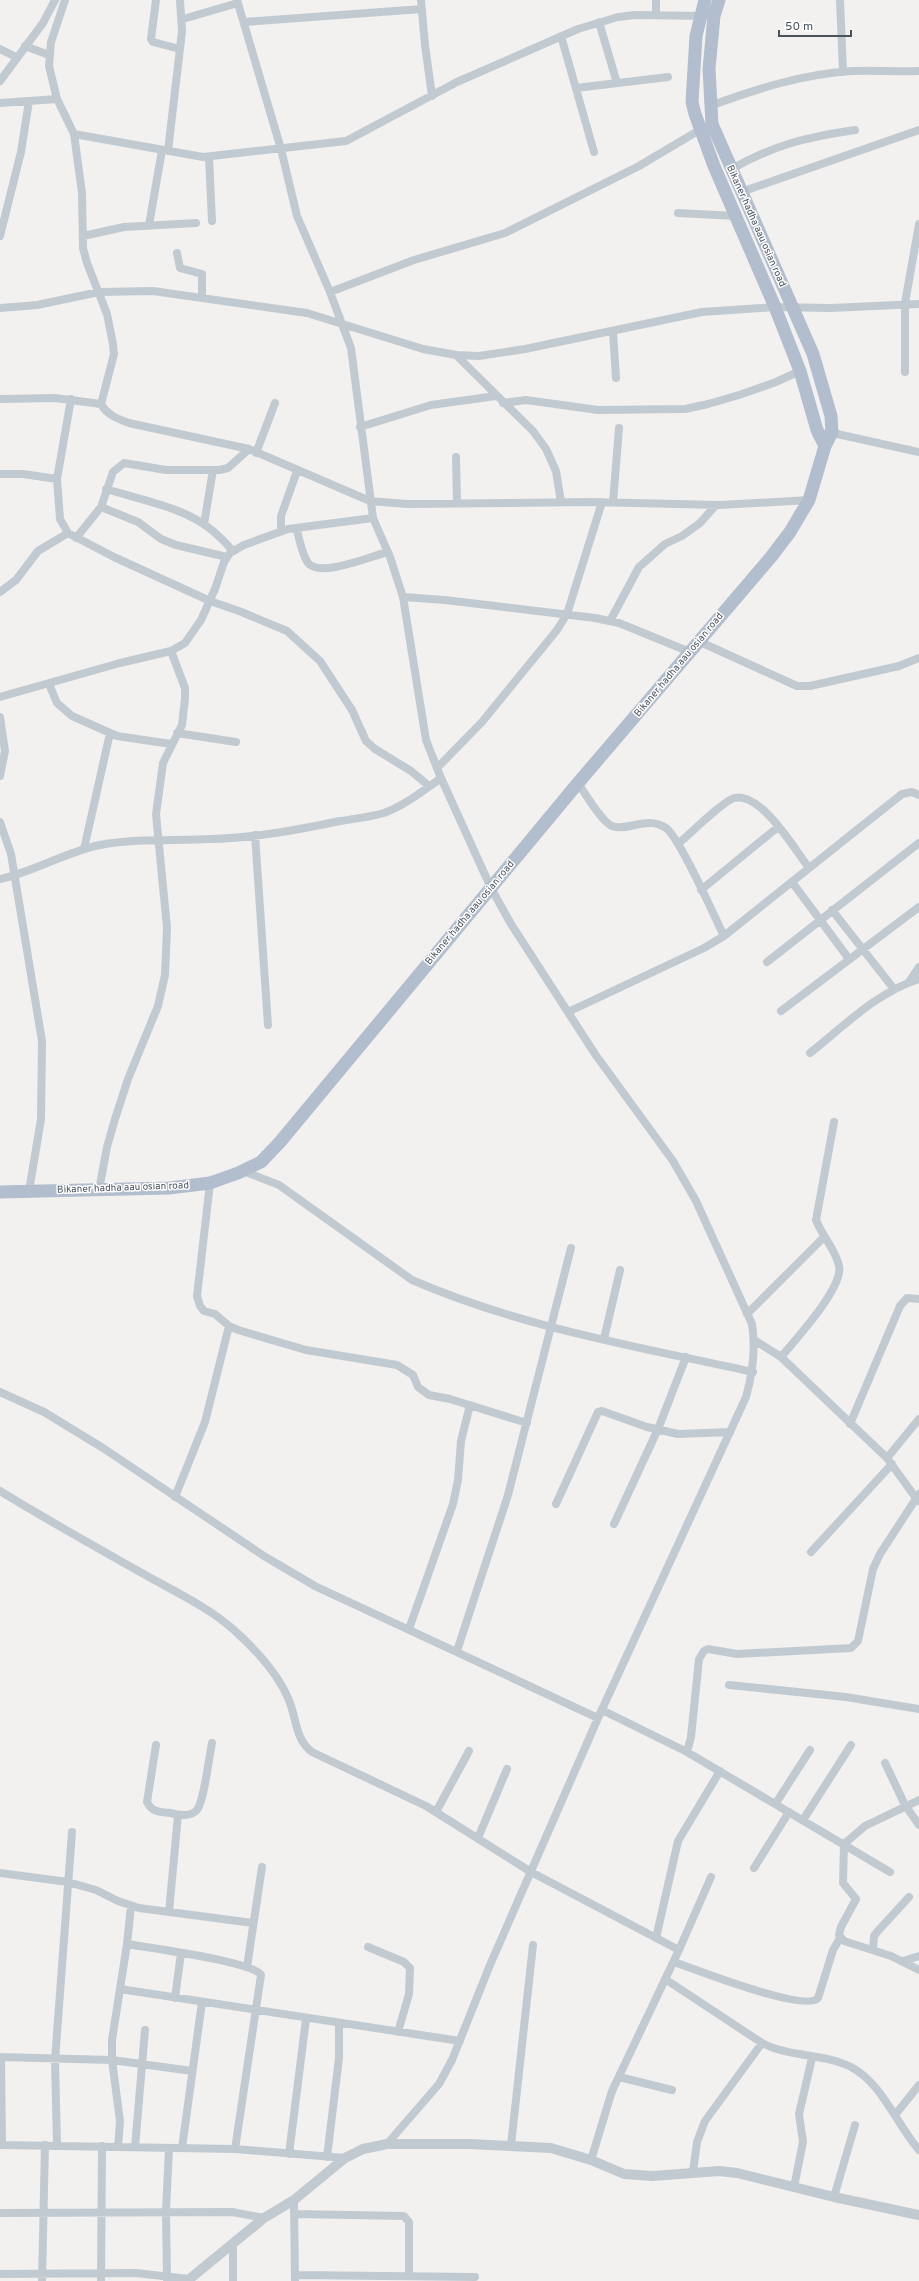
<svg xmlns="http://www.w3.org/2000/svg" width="919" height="2281" font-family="Overpass,sans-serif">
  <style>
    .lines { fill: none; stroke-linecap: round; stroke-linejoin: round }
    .minor { stroke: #c2cad1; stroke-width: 8 }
    .tertiary { stroke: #c2cad1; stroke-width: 10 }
    .primary { stroke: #b2becd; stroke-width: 13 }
    .labels { text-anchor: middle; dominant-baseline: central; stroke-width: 3; stroke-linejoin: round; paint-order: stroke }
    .street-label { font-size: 10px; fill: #4a535c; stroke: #fff }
  </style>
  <rect width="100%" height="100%" fill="#f3f1f0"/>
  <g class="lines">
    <path class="minor" d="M 65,0 L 51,42 L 49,66 L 57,99 L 74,134 L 82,193 L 83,248 L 87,263 L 107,314 L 113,344 L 114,354 L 101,404 C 107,415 118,419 129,423 L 249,449 L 370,501 L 407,504 L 591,502 L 720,505 L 809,500
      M 156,0 L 151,39 L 153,42 L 180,49
      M 237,0 L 281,149 L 297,216 L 330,292 L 351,348 L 373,518 L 390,557 L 403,597 L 426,740 L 441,778 L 491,888 L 511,924 L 595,1054 L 673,1161 L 696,1201 L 752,1324 C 756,1349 753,1372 746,1397 L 598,1718 L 490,1965 L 452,2060 L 439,2084 L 387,2144
      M 421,0 L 425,45 L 432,96
      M 656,0 L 656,15
      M 840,0 L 843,72
      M 183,19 L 238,3
      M 244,22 L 422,9
      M 599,22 L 617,83
      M 561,36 L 594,152
      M 25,46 L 49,55
      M 0,49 L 16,57
      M 0,81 L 43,23 L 55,0
      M 576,88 L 668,77
      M 0,103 L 57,99
      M 710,106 C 756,89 803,74 852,71 C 874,70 897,72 919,71
      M 74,134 L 203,157 L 346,141 L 457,82 L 578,29 L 618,17 L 635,15 L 704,16
      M 168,151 L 182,31 L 180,0
      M 209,157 L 212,221
      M 730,170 C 773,145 807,137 855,130
      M 741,192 L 919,130
      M 678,213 L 736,216
      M 149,225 L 162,150
      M 0,236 L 21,152 L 29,101
      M 83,236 L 124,227 L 196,223
      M 177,253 L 180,268 L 202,274 L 202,297
      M 330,292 L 414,260 L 505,233 L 639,166 L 703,128
      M 0,308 L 37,305 L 99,292 L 153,291 L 307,313 L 423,349 L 456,355 L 479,356 L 525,349 L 702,312 L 775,307 L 831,308 L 919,304
      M 613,332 L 616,378
      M 456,355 L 533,431 L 546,449 L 556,471 L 561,502
      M 905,372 L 905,303 L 919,224
      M 0,399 L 55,398 L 101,404
      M 71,399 L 57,479 L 60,519 L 68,533 L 114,557 L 210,601 L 239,611 L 287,631 L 320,661 L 352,710 L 366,741 L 375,749 L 411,771 L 429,786
      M 503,403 L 526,400 L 598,410 L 685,409 L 708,404 L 739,395 L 776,382 L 800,371
      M 360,427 L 431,405 L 496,396
      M 828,432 L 919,452
      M 256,453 L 275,403
      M 456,457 L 457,503
      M 0,474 L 23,474 L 57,479
      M 106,489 C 141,500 185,507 213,531 C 220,537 227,544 233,551
      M 613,502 L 619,428
      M 101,507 L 113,472 L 124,463 L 166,470 L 219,470 L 228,468 L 249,449
      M 204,524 L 213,470
      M 296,528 C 300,539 301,553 308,563 C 320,578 371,556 388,552
      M 281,530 L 281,516 L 297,471
      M 76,538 L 101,507 L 138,522 L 161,539 L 176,545 L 227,557
      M 0,592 L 16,580 L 38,551 L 68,533
      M 403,597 L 445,600 L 595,618 L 619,623 L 690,652
      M 610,621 L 639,567 L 665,544 L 682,536 L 700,523 L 716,505
      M 698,641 L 797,686 L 810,686 L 899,666 L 919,658
      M 49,684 L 57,703 L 72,716 L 117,736 L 171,744
      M 0,697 L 120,663 L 171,651 L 185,643 L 201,620 L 215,589 L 224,562 L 230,553 L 244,545 L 288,529 L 373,518
      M 0,717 L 5,751 L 0,776
      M 177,733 L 236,742
      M 437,768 L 482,722 L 557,630 L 567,614 L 602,502
      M 578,783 C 585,793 601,821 612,826 C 628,832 647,815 666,828 C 680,838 714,916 724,936
      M 0,822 L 11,854 L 42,1041 L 41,1119 L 29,1191
      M 255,835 L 268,1025
      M 678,844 C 689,835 723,801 734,798 C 761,791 795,850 809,868
      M 84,849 L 110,733
      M 0,879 C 34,872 65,852 100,845 C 137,838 174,841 211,839 C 254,838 297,830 340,821 C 354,819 370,817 384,813 C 405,805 423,791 441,778
      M 792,882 L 849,959
      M 701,890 L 778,827
      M 832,910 L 894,989
      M 767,962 L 919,843
      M 909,982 L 919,967
      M 781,1011 L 919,907
      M 568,1012 L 704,948 L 724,936 L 902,794 L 912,792 L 919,795
      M 810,1053 C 844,1026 877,992 919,979
      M 243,1171 L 279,1185 L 412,1280 C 520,1327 639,1347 753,1372
      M 210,1183 L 197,1296 L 200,1306 L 204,1311 L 215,1314 L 229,1326 L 238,1330 L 306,1350 L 397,1365 L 413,1375 L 418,1387 L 429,1395 L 450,1399 L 527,1423
      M 99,1190 L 107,1147 L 115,1119 L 128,1079 L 158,1006 L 165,975 L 167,928 L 156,814 L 163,763 L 182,725 L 185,698 L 185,688 L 171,651
      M 747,1314 L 824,1237
      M 604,1339 L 620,1270
      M 754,1340 L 781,1357 L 887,1458 L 918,1501
      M 781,1357 C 795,1340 844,1287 839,1266 C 836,1250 822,1236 816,1220 L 834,1122
      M 0,1392 L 44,1412 L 103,1448 L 264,1556 L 315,1586 L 598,1718
      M 850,1424 L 900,1306 L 907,1298 L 919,1299
      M 887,1458 L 919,1419
      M 0,1491 C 49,1521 99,1549 149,1577 C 176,1592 211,1609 234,1630 C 254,1648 277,1672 288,1698 C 297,1717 294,1738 312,1752 L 426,1806 L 531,1872 L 679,1950
      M 175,1497 L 205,1422 L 229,1326
      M 556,1504 L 598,1412 L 602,1411 L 647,1427 L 678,1434 L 730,1432
      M 614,1524 L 658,1429 L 686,1357
      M 811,1552 L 892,1464
      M 409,1629 L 453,1504 L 458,1480 L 461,1441 L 470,1405
      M 457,1651 L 508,1495 L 571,1248
      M 729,1685 L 846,1697 L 919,1709
      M 602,1710 L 687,1752 L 890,1872
      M 156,1745 L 147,1802 C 152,1812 159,1812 170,1813 C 178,1815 191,1817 197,1810 C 204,1801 209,1757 212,1743
      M 687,1752 L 691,1737 L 699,1659 L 704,1651 L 708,1649 L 737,1654 L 851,1648 L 858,1641 L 873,1569 L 880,1554 L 919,1494
      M 885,1763 L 905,1805 L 919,1825
      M 919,1800 L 865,1826 L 844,1844 L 843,1883 L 856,1899 L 841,1927 L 839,1935 L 844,1941 L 891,1956 L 919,1970
      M 776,1803 L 810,1750
      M 436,1812 L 469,1751
      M 803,1820 L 851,1745
      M 478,1838 L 507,1769
      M 754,1868 L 789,1812
      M 0,1873 L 68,1882 L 96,1890 L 118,1901 L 139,1908 L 253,1923
      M 169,1912 L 178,1815
      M 656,1938 L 678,1841 L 720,1771
      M 127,1944 C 149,1948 252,1961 261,1975 L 235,2149
      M 368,1947 L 404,1962 L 410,1968 L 409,1994 L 398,2032
      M 873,1950 L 874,1936 L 877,1932 L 909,1897
      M 903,1961 L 919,1956
      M 674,1962 C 694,1969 806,2013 818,1998 L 833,1950 L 840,1938
      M 247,1967 L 262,1867
      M 665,1979 L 762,2043 C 791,2058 824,2053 851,2067 C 883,2084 896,2124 919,2150
      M 120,1989 L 460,2041
      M 175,1998 L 181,1953
      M 0,2057 L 112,2060 L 192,2071
      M 1,2057 L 2,2145
      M 619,2077 L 672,2090
      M 895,2115 L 919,2085
      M 0,2145 L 235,2149 L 345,2158
      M 57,2145 L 55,2060 L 72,1832
      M 511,2145 L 533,1945
      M 118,2147 L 120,2121 L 112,2060 L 112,2040 L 127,1944 L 131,1906
      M 135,2147 L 145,2030
      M 182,2148 L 202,2002
      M 289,2154 L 306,2019
      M 327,2157 L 339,2058 L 339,2024
      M 591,2160 L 612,2091 L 679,1950 L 711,1877
      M 693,2172 L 697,2142 L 705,2121 L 762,2043
      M 794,2187 L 803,2142 L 799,2114 L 812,2058
      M 834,2197 L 855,2125
      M 294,2200 L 295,2281
      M 0,2213 L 232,2212 L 264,2218
      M 294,2214 L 404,2216 L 409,2222 L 409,2275
      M 0,2274 L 136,2273 L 189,2279
      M 295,2275 L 475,2277
      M 42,2281 L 45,2145
      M 101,2281 L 102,2146
      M 167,2281 L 166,2211 L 169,2148
      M 233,2281 L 233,2245"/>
    <path class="tertiary" d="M 187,2281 L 264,2218 L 294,2200 L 345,2158 L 363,2149 L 387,2144 L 470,2144 L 551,2148 L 591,2160 L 624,2174 L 653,2176 L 719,2171 L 737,2173 L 834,2197 L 919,2215"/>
    <path class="primary" d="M 705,0 L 696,36 L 692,102 L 695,114 L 714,166 L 775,307 L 800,371 L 817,430 L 825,446
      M 0,1192 L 169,1188 L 210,1183 L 238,1173 L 261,1162 L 280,1142 L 578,783 L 771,557 L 790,532 L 809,500 L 825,446 L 832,432 L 831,416 L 813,354 L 712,124 L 709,69 L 714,16 L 719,0"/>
  </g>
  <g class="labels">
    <g class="street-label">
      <text transform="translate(756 226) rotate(66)">Bikaner hadha aau osian road</text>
      <text transform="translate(679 665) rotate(-50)">Bikaner hadha aau osian road</text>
      <text transform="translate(470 913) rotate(-50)">Bikaner hadha aau osian road</text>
      <text transform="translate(123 1188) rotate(-2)">Bikaner hadha aau osian road</text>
    </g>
  </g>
  <path d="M779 30v6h72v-6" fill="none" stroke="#4a535c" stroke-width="2"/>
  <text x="785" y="30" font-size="12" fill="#4a535c" stroke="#ffffff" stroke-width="3" paint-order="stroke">50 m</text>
</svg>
